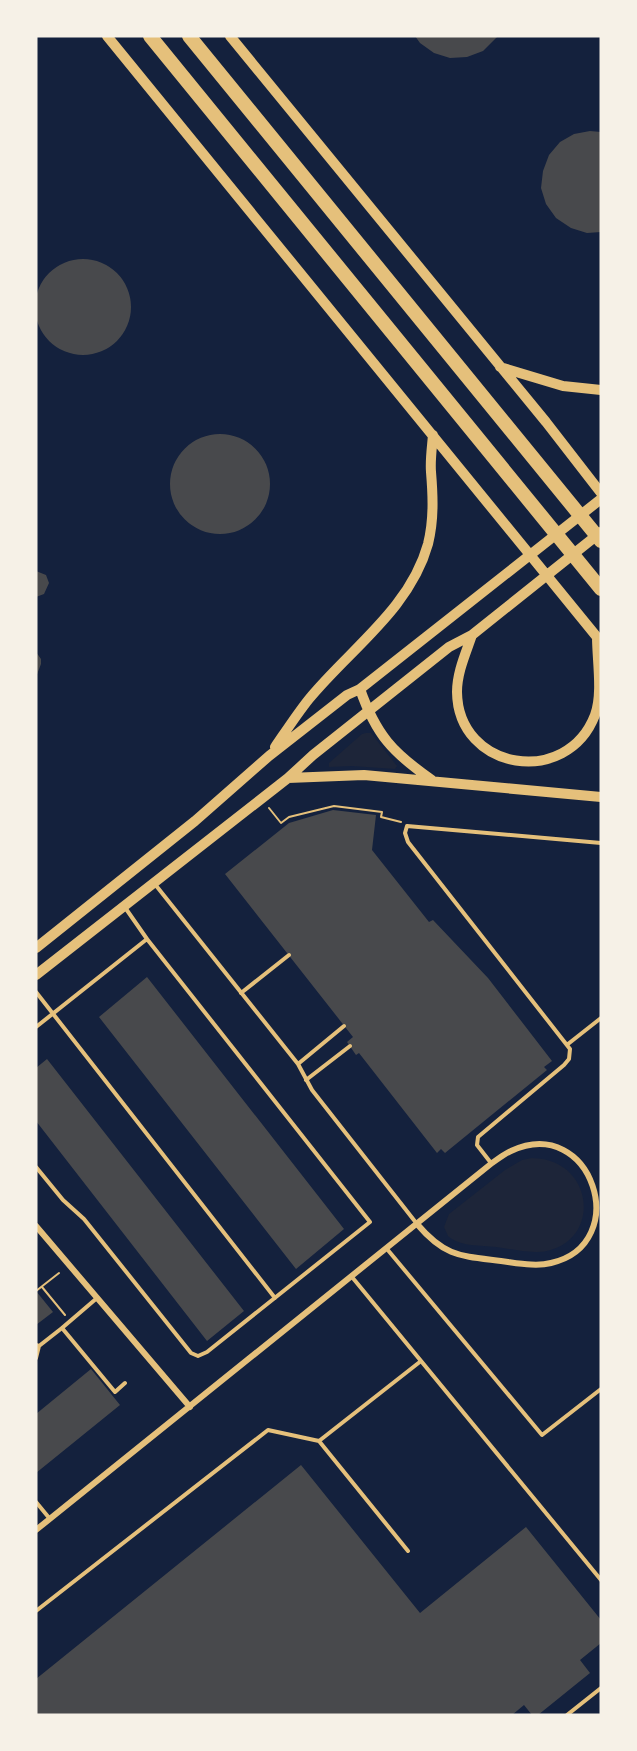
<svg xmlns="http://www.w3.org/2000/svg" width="637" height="1751" font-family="'PT Sans',sans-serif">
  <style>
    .green { fill: #1d2539 }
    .building { fill: #48494c }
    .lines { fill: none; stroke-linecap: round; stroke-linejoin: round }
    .path { stroke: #e5c07b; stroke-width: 2 }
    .service { stroke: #e5c07b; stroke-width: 4 }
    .minor { stroke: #e5c07b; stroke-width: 6 }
    .secondary { stroke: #e5c07b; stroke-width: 10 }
    .motorway { stroke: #e5c07b; stroke-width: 14 }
  </style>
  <rect width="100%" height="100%" fill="#14213d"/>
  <path class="green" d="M 366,733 L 371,733 L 397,766 L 395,769 L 352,766 L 329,767 L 329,763 L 362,734 Z
    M 532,1158 C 594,1159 602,1239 547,1251 C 531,1254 512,1249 496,1247 C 481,1245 460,1247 448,1236 L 444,1227 L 449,1214 L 505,1170 L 522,1160 Z"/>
  <path class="building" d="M 415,36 L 498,36 L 483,51 L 467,57 L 450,58 L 434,53 L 420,43 Z
    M 590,131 L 601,132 L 601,232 L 587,233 L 571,228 L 556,218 L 546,204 L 541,188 L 543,171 L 549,155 L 560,142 L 574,134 Z
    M35 307a48 48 0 1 1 96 0a48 48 0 1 1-96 0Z
    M170 484a50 50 0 1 1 100 0a50 50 0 1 1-100 0Z
    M 36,571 L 46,575 L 49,583 L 44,594 L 36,597 Z
    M 36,652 L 41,659 L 41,664 L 36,677 Z
    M 333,810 L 376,815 L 372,850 L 429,922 L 433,920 L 488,978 L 552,1061 L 544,1067 L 547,1070 L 445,1153 L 441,1149 L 437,1153 L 359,1053 L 356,1055 L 347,1042 L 353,1037 L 225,874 L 289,823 Z
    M 147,977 L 344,1229 L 296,1269 L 99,1017 Z
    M 47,1059 L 244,1311 L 207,1341 L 36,1121 L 36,1068 Z
    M 36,1291 L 53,1312 L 36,1325 Z
    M 91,1369 L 120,1405 L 36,1473 L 36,1414 Z
    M 301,1465 L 420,1613 L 526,1527 L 601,1620 L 601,1643 L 580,1660 L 590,1673 L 538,1715 L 532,1715 L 524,1705 L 512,1715 L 36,1715 L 36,1679 Z"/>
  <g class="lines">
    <path class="path" d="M 269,808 L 281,823 L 289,817 L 334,806 L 382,812 L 381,817 L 401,822
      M 42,1287 L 65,1315
      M 36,1291 L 59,1273"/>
    <path class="service" d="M 154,883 L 298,1064 L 312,1090 L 417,1224
      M 36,992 L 275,1298
      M 241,993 L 289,955
      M 36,1027 L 147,939 L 124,906
      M 568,1044 L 601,1018
      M 298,1064 L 344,1026
      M 306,1080 L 350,1046
      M 491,1163 L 477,1145 L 478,1137 L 564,1065 L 569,1059 L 570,1049 L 408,842 L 405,833 L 407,826 L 601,843
      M 36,1167 L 63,1200 L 84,1219 L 191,1353 L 198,1356 L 207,1352 L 370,1222 L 147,939
      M 387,1249 L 542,1435 L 601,1389
      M 352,1277 L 601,1580
      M 97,1298 L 62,1328 L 115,1392 L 125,1383
      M 36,1345 L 39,1346 L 62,1328
      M 36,1358 L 39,1346
      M 36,1502 L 50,1519
      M 408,1551 L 319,1441 L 421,1361
      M 36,1611 L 268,1430 L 319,1441
      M 567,1715 L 601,1688"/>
    <path class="minor" d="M 36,1226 L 190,1407
      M 36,1530 L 492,1163 C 498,1159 504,1154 511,1151 C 592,1113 634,1244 551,1263 C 536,1267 517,1263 501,1261 C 461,1256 445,1257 417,1224"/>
    <path class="secondary" d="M 107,36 L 601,642
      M 230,36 L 546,422 L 601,493
      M 500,367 L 563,386 L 601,390
      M 472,635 C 466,653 457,672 457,692 C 458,771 567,788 595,715 C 603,694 597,660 597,637
      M 360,689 C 376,735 393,753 432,780
      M 275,747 C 286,731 297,714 309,699 C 350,649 410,609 428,544 C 434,520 433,496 431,472 C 430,460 432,447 433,435
      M 288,778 L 364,775 L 601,797
      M 36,948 L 195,821 L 269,756 L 347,695 L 360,689 L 601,499
      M 36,975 L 288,778 L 313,755 L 449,647 L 472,635 L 601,532"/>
    <path class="motorway" d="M 150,36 L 601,589
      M 189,36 L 601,541"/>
  </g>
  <rect width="637" height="1751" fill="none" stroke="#f6f1e7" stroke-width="75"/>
</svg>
